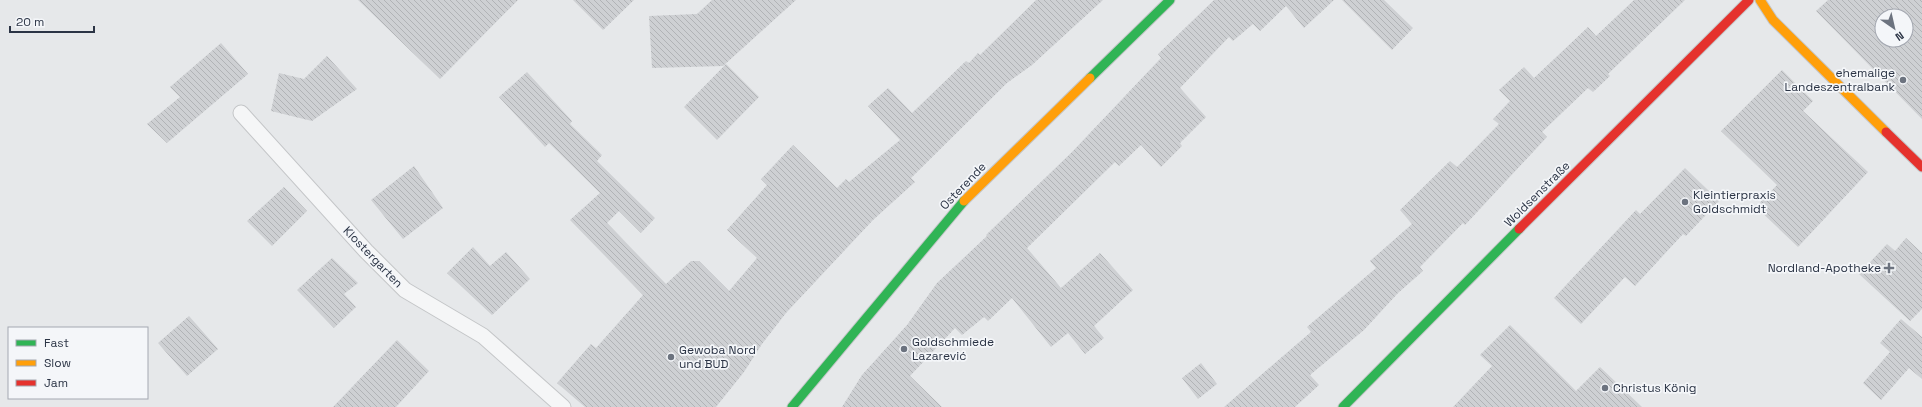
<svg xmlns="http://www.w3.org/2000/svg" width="1922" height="407" font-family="'Space Grotesk',sans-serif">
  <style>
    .building { fill: url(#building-back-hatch); fill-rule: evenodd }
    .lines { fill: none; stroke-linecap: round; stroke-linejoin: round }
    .lane-casing { stroke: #c4c6c8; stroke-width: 17 }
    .fast-casing { stroke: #c4c6c8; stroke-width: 11 }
    .slow-casing { stroke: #c4c6c8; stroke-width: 11 }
    .jam-casing { stroke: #c4c6c8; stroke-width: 11 }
    .lane { stroke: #f5f6f7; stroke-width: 15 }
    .fast { stroke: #30b455; stroke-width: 9 }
    .slow { stroke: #ff9f0a; stroke-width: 9 }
    .jam { stroke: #e5322d; stroke-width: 9 }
    .poi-dot { fill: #6c737f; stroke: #f4f6f9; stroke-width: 1.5 }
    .labels { text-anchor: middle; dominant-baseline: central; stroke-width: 3.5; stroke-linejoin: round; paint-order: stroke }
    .poi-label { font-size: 12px; fill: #2b3445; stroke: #f4f6f9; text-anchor: start }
    .street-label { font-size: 12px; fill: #2b3445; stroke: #f4f6f9 }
  </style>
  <defs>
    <pattern id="building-back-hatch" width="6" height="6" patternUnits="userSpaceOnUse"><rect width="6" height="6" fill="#ced0d3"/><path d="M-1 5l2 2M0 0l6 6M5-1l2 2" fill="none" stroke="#b1b3b6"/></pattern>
  </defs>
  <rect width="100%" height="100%" fill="#e6e8ea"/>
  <path class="building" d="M 358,0 L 518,0 L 440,79 Z
    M 573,0 L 634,0 L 603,30 Z
    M 712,0 L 796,0 L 723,66 L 652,68 L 649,16 L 697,14 Z
    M 1036,0 L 1103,0 L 1032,65 L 1007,83 L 911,178 L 915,182 L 873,220 L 786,313 L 762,344 L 744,372 L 716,407 L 585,407 L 557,383 L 591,344 L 596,348 L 643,295 L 570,220 L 600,193 L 549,143 L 545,147 L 499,97 L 527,72 L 572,121 L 570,124 L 602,155 L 597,161 L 655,218 L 641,233 L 619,211 L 607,223 L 666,284 L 691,261 L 699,261 L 729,291 L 757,258 L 727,230 L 767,185 L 761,179 L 793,145 L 837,188 L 846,179 L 849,182 L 900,140 L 868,106 L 888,88 L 912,113 L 966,61 L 969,63 L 978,53 L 980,55 Z
    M 1214,0 L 1334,0 L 1304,28 L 1286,6 L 1260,31 L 1253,24 L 1233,41 L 1229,37 L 1180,88 L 1206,117 L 1180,143 L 1182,146 L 1161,167 L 1141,145 L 1119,166 L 1115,162 L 1027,248 L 1061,288 L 1100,253 L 1133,290 L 1094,326 L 1104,338 L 1085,354 L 1068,333 L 1051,347 L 1012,298 L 988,321 L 984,317 L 962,335 L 955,328 L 910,376 L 942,407 L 842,407 L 862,375 L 907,325 L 937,283 L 987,236 L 986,235 L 1072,152 L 1161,58 L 1158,54 Z
    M 1342,0 L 1384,0 L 1413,28 L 1392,50 Z
    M 1634,0 L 1685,0 L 1608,74 L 1610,76 L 1593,92 L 1588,88 L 1542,132 L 1547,137 L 1465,225 L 1463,223 L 1420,267 L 1423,271 L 1398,293 L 1364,330 L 1310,375 L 1319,385 L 1295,407 L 1224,407 L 1311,332 L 1307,327 L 1376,268 L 1370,261 L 1412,224 L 1400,210 L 1450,161 L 1457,167 L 1499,124 L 1493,119 L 1510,101 L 1499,90 L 1524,67 L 1534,78 L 1588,27 L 1596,36 Z
    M 1828,0 L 1922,0 L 1922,119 L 1816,11 ZM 1882,16 L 1906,16 L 1906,40 L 1882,40 Z
    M 221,43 L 248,74 L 167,143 L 147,124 L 180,97 L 170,87 Z
    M 327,56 L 357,89 L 312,121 L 271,111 L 279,73 L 304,79 Z
    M 726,64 L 759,97 L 717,140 L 684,107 Z
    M 1782,70 L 1813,101 L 1803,111 L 1868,172 L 1798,247 L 1756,207 L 1777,185 L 1721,131 Z
    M 414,166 L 443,208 L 403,239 L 371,200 Z
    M 1685,168 L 1719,201 L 1686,236 L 1683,234 L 1635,286 L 1625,277 L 1581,324 L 1554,298 L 1636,210 L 1640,214 Z
    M 284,187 L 307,211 L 272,246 L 247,221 Z
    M 1906,238 L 1922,253 L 1922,309 L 1910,321 L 1859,274 L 1887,244 L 1895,251 Z
    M 473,247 L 490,266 L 506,252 L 530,279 L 492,315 L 447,273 Z
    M 332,258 L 358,283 L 344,294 L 356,307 L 334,328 L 297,290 Z
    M 189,316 L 218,349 L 187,376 L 158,343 Z
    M 1901,319 L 1922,337 L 1922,379 L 1909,368 L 1881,400 L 1863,383 L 1890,352 L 1880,343 Z
    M 1510,325 L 1576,391 L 1600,367 L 1642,407 L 1453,407 L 1492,366 L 1480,355 Z
    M 397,340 L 429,371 L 396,407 L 333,407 Z
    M 1201,363 L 1217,384 L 1198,399 L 1182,378 Z"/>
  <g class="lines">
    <defs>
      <path id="lane" d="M 241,113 L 366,251 L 405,290 L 483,336 L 563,407"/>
      <path id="fast" d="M 1090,78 L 1170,0
        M 792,407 L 964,201
        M 1343,407 L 1519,229"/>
      <path id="slow" d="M 1760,0 L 1773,20 L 1886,132
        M 964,201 L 1090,78"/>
      <path id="jam" d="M 1886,132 L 1922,167
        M 1519,229 L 1749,0"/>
    </defs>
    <use href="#lane" class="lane-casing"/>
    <use href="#fast" class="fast-casing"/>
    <use href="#slow" class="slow-casing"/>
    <use href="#jam" class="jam-casing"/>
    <use href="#lane" class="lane"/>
    <use href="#fast" class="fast"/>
    <use href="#slow" class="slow"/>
    <use href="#jam" class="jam"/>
  </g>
  <g class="poi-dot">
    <circle cx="1903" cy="80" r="4"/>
    <circle cx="1685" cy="202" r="4"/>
    <path d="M1887 262h4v4h4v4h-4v4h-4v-4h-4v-4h4z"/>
    <circle cx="904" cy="349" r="4"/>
    <circle cx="671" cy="357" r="4"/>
    <circle cx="1605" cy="388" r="4"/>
  </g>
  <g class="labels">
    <g class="poi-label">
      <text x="1895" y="73" text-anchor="end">ehemalige<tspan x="1895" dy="14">Landeszentralbank</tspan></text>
      <text x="1693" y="195">Kleintierpraxis<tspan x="1693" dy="14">Goldschmidt</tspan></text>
      <text x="1881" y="268" text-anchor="end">Nordland-Apotheke</text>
      <text x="912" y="342">Goldschmiede<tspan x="912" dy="14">Lazarević</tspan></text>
      <text x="679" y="350">Gewoba Nord<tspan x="679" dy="14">und BUD</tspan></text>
      <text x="1613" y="388">Christus König</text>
    </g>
    <g class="street-label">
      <text transform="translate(963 186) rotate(-46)">Osterende</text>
      <text transform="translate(1537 194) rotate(-45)">Woldsenstraße</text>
      <text transform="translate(373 257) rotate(46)">Klostergarten</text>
    </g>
  </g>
  <rect x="8" y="327" width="140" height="72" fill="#f4f6f9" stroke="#a4a8b1"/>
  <rect x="16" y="340" width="20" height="6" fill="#30b455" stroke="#a4a8b1"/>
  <text x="44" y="347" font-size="12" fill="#2b3445">Fast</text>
  <rect x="16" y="360" width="20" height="6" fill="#ff9f0a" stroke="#a4a8b1"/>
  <text x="44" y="367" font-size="12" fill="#2b3445">Slow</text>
  <rect x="16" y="380" width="20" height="6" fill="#e5322d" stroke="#a4a8b1"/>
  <text x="44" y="387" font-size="12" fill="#2b3445">Jam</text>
  <g transform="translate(1894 28) rotate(146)"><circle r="19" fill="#f4f6f9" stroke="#a4a8b1"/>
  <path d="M0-3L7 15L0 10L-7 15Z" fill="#6c737f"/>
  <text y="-6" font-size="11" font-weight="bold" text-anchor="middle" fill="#2b3445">N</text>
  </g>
  <path d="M10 26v6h84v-6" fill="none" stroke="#2b3445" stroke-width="2"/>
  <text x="16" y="26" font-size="12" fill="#2b3445" stroke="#f4f6f9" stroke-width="3" paint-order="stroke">20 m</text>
</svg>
